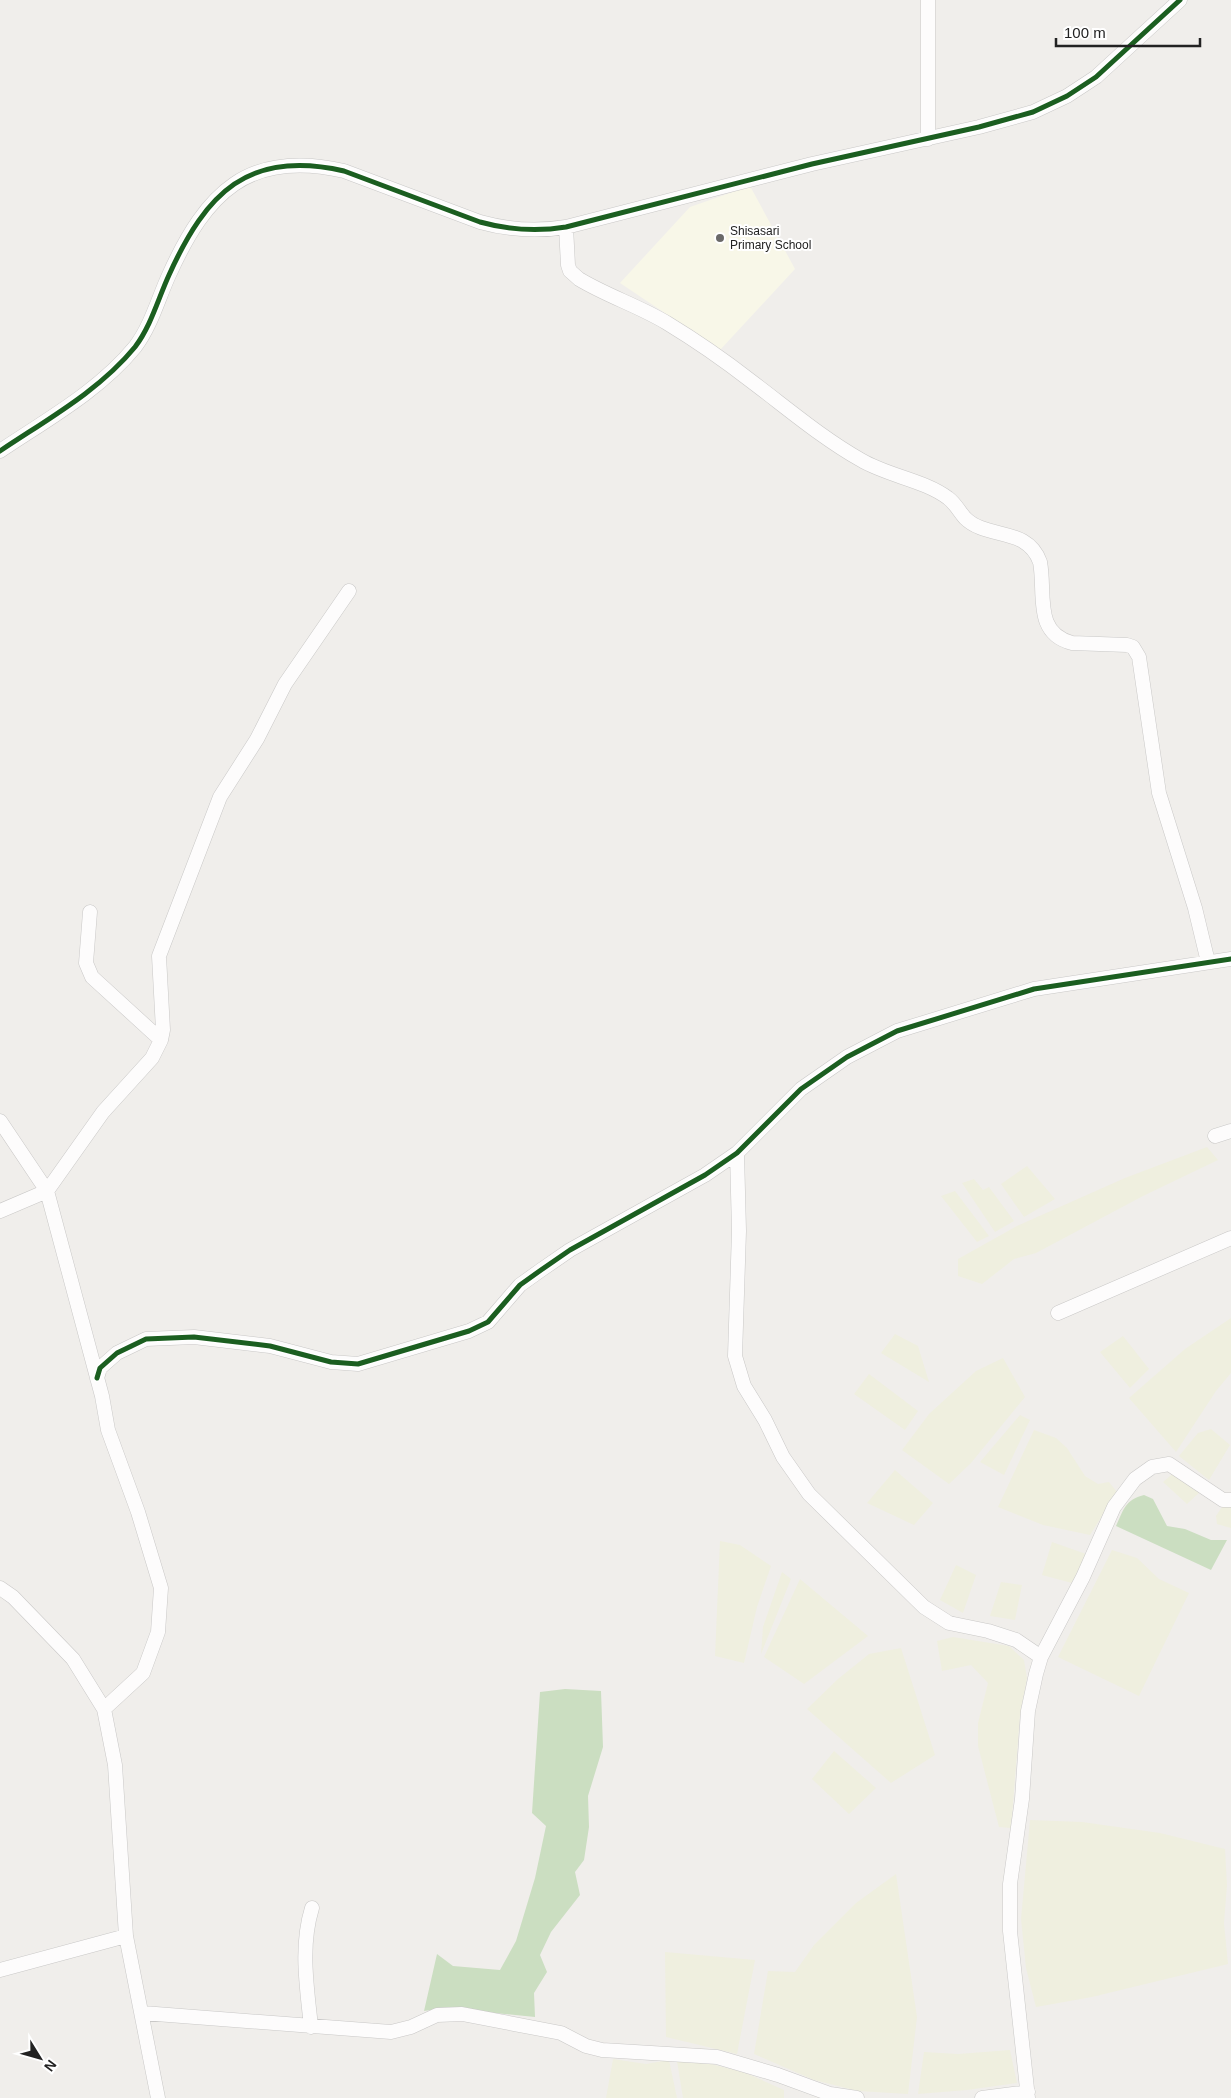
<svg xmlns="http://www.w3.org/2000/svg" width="1231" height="2098" font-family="Helvetica,sans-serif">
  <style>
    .education { fill: #f8f7e8 }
    .farmland { fill: #efefdf }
    .forest { fill: #cbdec1 }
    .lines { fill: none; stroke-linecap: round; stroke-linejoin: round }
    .minor-casing { stroke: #c9c8c7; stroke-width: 15 }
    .minor { stroke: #fdfcfc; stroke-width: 14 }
    .cycleway-casing { stroke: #fff; stroke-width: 8 }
    .cycleway { stroke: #1b5e20; stroke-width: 5 }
    .poi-dot { fill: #6a6968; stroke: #fff; stroke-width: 2 }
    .labels { text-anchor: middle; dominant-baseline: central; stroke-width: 4; stroke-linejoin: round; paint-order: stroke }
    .poi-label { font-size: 12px; fill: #222; stroke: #fff; text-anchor: start }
  </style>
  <rect width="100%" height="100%" fill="#f0eeeb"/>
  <path class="education" d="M 750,186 L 795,269 L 720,350 L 620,283 L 690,207 Z"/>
  <path class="farmland" d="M 1207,1147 L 1218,1160 L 1143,1196 L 1036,1253 L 1014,1259 L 982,1284 L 958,1276 L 958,1259 L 1017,1226 L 1125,1178 Z
    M 1027,1166 L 1055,1199 L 1024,1217 L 1001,1184 Z
    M 974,1179 L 983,1190 L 989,1187 L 1014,1221 L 995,1232 L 962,1183 Z
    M 955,1191 L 989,1236 L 977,1242 L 941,1196 Z
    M 1231,1318 L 1231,1373 L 1216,1391 L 1176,1452 L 1129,1398 L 1185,1349 Z
    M 895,1334 L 918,1346 L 929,1382 L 881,1353 Z
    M 1123,1336 L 1149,1369 L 1130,1388 L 1100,1352 Z
    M 1003,1358 L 1025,1397 L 971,1463 L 949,1484 L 902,1450 L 929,1414 L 976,1371 Z
    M 869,1374 L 918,1411 L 905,1430 L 854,1394 Z
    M 1020,1415 L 1030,1420 L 1004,1475 L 980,1462 Z
    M 1211,1429 L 1230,1445 L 1209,1480 L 1179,1456 L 1198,1433 Z
    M 1034,1430 L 1056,1438 L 1067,1448 L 1085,1476 L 1098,1484 L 1109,1482 L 1117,1492 L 1090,1535 L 1043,1525 L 998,1507 Z
    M 895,1470 L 933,1503 L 914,1525 L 867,1503 Z
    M 1176,1471 L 1202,1490 L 1187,1504 L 1163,1482 Z
    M 1224,1504 L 1231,1507 L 1231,1528 L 1217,1524 L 1216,1516 Z
    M 720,1541 L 740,1545 L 771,1566 L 757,1607 L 744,1663 L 715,1656 Z
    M 1052,1542 L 1086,1554 L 1072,1583 L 1042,1575 Z
    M 1112,1550 L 1137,1558 L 1159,1579 L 1189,1593 L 1139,1696 L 1058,1657 Z
    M 956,1565 L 976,1575 L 963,1613 L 940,1600 Z
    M 782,1572 L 791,1579 L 761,1654 L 763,1627 Z
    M 800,1579 L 868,1636 L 804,1684 L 764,1657 Z
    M 1001,1582 L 1022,1585 L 1015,1620 L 990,1616 Z
    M 953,1637 L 1009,1646 L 1024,1660 L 1027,1678 L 1020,1716 L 1011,1828 L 999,1827 L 978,1746 L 978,1723 L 988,1683 L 971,1665 L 942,1671 L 937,1641 Z
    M 901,1648 L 935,1755 L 891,1783 L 807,1709 L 838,1679 L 869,1654 Z
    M 834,1751 L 876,1788 L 849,1814 L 812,1779 Z
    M 1030,1820 L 1082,1822 L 1160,1833 L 1225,1849 L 1227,1885 L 1224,1923 L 1228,1964 L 1092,1997 L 1036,2007 L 1026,1968 L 1021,1919 Z
    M 896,1874 L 917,2017 L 908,2094 L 858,2091 L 814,2080 L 754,2054 L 768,1971 L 795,1972 L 814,1945 L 856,1903 Z
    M 665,1952 L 755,1960 L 737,2054 L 666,2037 Z
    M 1010,2050 L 1017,2083 L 967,2090 L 918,2094 L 924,2052 L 958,2054 Z
    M 613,2059 L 646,2064 L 669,2060 L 677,2098 L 606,2098 Z
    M 677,2061 L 711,2064 L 746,2073 L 784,2090 L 784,2098 L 683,2098 Z"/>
  <path class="forest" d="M 1144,1495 L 1153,1499 L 1167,1526 L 1185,1529 L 1211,1540 L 1227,1540 L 1211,1570 L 1116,1526 C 1124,1509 1125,1500 1144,1495 Z
    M 565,1689 L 601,1691 L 603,1747 L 588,1796 L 589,1827 L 584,1860 L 575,1872 L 580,1895 L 551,1932 L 540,1955 L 547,1972 L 534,1993 L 535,2017 L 444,2008 L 424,2011 L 437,1954 L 453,1966 L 500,1970 L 516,1941 L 535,1878 L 546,1826 L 532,1813 L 540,1692 Z"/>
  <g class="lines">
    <defs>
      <path id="minor" d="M 928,0 L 928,139
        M 566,227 L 568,265 L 570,271 L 579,279 C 607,296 639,306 667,323 C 695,340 724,360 751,381 C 787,408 822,438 861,460 C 888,476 924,480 948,498 C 955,503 959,511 965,518 C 987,540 1027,526 1040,562 C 1046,593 1033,633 1072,643 L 1127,645 L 1133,647 L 1139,657 L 1159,793 L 1195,908 L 1208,962
        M 0,451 C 46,420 99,391 135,347 C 151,326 158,299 169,275 C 206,193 248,149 344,171 L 480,222 C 509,230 536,232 566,227 L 812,164 L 979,127 L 1033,112 L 1067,96 L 1096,77 L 1180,0
        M 90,912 L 86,963 L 92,977 L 161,1040
        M 0,1121 L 47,1191 L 102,1396 L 108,1430 L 138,1512 L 161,1588 L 158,1632 L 143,1673 L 104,1709
        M 1215,1136 L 1231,1131
        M 737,1153 L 739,1231 L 735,1356 L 744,1386 L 765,1420 L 783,1457 L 809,1494 L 924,1607 L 949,1623 L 988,1631 L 1016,1640 L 1041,1657
        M 0,1211 L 47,1191 L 103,1112 L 152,1058 L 161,1040 L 163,1030 L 159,956 L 220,797 L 257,739 L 285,684 L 349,591
        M 1058,1313 L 1231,1238
        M 97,1378 L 100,1368 L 117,1353 L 146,1339 L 194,1337 L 270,1346 L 331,1362 L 358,1364 L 469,1331 L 488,1322 L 520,1285 L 541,1270 L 570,1250 L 705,1175 L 737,1153 L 801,1089 L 847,1057 L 897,1031 L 1034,989 L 1231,959
        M 0,1588 L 13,1597 L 73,1659 L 104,1709 L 115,1765 L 126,1936 L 158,2098
        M 0,1970 L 126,1936
        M 143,2013 L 391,2032 L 411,2027 L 437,2015 L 462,2014 L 561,2033 L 586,2046 L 602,2050 L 717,2057 L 778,2075 L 830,2094 L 857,2098
        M 311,2027 C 307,1987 300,1947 312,1908
        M 982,2098 L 1028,2092
        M 1028,2098 L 1010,1931 L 1010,1884 L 1022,1799 L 1028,1711 L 1036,1674 L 1041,1657 L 1083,1577 L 1114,1507 L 1135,1479 L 1152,1467 L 1169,1464 L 1223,1500 L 1231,1500"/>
    </defs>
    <use href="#minor" class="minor-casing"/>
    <use href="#minor" class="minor"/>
    <defs>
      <path id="cycleway" d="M 0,451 C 46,420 99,391 135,347 C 151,326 158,299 169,275 C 206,193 248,149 344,171 L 480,222 C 509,230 536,232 566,227 L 812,164 L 979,127 L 1033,112 L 1067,96 L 1096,77 L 1180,0
        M 97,1378 L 100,1368 L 117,1353 L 146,1339 L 194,1337 L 270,1346 L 331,1362 L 358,1364 L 469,1331 L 488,1322 L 520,1285 L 541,1270 L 570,1250 L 705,1175 L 737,1153 L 801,1089 L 847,1057 L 897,1031 L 1034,989 L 1231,959"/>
    </defs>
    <use href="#cycleway" class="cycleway-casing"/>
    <use href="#cycleway" class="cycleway"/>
  </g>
  <circle class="poi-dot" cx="720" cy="238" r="5"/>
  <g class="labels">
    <g class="poi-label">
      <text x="730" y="231">Shisasari<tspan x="730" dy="14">Primary School</tspan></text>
    </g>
  </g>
  <g transform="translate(40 2058) rotate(127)" stroke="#ffffff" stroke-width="4" paint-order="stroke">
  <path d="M0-4L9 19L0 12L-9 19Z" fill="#222222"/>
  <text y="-8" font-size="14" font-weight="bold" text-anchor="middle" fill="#222222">N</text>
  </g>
  <path d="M1056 38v8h144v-8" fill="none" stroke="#222222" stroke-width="2.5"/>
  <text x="1064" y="38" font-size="15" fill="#222222" stroke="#ffffff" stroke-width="4" paint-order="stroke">100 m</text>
</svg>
